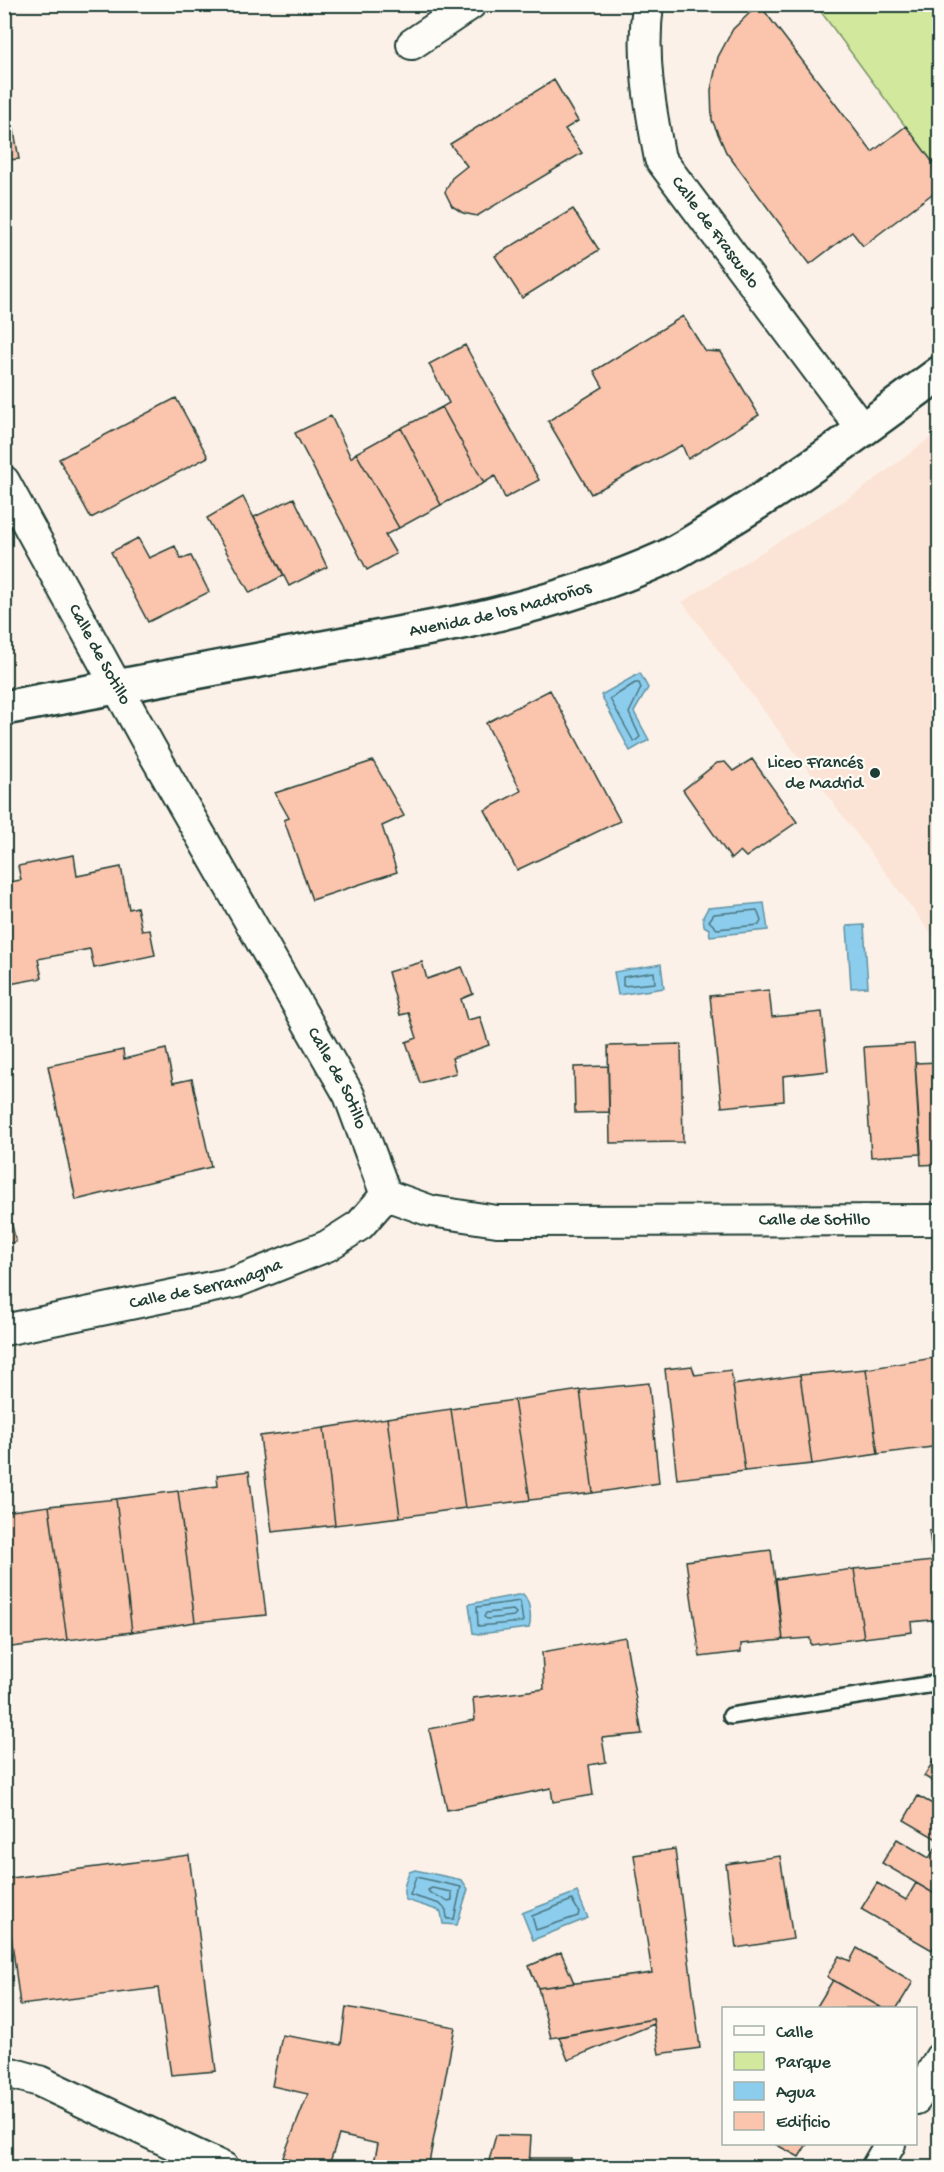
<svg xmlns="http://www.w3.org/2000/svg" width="944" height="2172" font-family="'Gochi Hand',sans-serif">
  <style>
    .built { fill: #fbe4d6 }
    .green { fill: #d1e89d; stroke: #789268; stroke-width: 1.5 }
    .water { fill: #8ccced; stroke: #6093a3; stroke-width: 1.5 }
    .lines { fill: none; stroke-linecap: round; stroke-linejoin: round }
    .shore { stroke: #4b767e; stroke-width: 1.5 }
    .building { fill: #fac4ad; stroke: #1f3d34; stroke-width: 1.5 }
    .service-casing { stroke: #1f3d34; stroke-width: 20 }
    .minor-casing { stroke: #1f3d34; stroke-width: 34 }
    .tertiary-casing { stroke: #1f3d34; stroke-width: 38 }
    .service { stroke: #fdfcf7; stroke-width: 15 }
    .minor { stroke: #fdfcf7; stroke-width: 30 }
    .tertiary { stroke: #fdfcf7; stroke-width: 33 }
    .poi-dot { fill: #1f3d34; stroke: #fdfcf7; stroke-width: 2 }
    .labels { text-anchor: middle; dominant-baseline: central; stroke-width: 4.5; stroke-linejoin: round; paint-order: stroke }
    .street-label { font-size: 18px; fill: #1f3d34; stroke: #fdfcf7 }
    .poi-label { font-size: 18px; fill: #1f3d34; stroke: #fdfcf7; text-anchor: end }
  </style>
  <rect width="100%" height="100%" fill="#fcf1e8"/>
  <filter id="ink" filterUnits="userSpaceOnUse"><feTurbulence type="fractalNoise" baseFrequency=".0167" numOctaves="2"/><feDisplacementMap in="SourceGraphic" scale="12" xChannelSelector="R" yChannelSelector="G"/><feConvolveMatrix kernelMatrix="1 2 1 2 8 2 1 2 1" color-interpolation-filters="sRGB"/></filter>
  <g filter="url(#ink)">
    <path class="built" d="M 939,431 L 939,944 L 682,602 L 861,490 Z"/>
    <path class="green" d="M 816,5 L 939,5 L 939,172 Z"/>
    <path class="water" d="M 640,673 L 648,688 L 634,712 L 649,740 L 630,751 L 601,695 Z
      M 764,903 L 768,930 L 710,936 L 709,929 L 704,926 L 703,917 L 708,908 Z
      M 864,925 L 868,987 L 851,988 L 847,926 Z
      M 661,964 L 664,988 L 618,995 L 614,972 Z
      M 523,1594 C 530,1601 532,1619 529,1628 L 479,1634 L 473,1633 L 469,1604 Z
      M 415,1870 L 462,1880 L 468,1889 L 457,1925 L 443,1924 L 441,1912 L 437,1910 L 406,1900 C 401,1891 406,1881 409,1872 Z
      M 577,1892 L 588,1918 L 533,1940 L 522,1913 Z"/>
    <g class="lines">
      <path class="shore" d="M 635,683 L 639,683 L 641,688 L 629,713 L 640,737 L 634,742 L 610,699 Z
        M 757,910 L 761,921 L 759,925 L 717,929 L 709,921 L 714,914 Z
        M 654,972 L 655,983 L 623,986 L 623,977 Z
        M 520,1601 L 523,1622 L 478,1626 L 477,1607 Z
        M 513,1610 L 516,1613 L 514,1616 L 487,1619 L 484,1617 L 486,1613 Z
        M 416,1877 L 461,1887 L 454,1919 L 447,1919 L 446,1910 L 440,1904 L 410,1895 Z
        M 432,1888 L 452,1892 L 452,1900 L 448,1901 L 430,1893 L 428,1890 Z
        M 572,1900 L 579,1912 L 578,1916 L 536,1930 L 532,1916 Z"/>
    </g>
    <path class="building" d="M 759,4 L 872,152 L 906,126 L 940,172 L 940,188 L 863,246 L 852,232 L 810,264 L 726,152 L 712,120 L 711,90 L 718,57 L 733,29 Z
      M 554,80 L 578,121 L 565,129 L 582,153 L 477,216 L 463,213 L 452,206 L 445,192 L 452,178 L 467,166 L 450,144 Z
      M 13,125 L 19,159 L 7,160 L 9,171 L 4,172 L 4,126 Z
      M 573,209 L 599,250 L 522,298 L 495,256 Z
      M 683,316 L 705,351 L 721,352 L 759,415 L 688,459 L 682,445 L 591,494 L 548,421 L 603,387 L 594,371 Z
      M 465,345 L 539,480 L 505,498 L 495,476 L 484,483 L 442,407 L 449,403 L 429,364 Z
      M 176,398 L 208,457 L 91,518 L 59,459 Z
      M 442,407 L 484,483 L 441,505 L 401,428 Z
      M 331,416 L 351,458 L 356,453 L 399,528 L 385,535 L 396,554 L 367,570 L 295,433 Z
      M 401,428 L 441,505 L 399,528 L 356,453 Z
      M 243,497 L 284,575 L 250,593 L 207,518 Z
      M 294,498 L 327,567 L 289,586 L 254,517 Z
      M 138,538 L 149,558 L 175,546 L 181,559 L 191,556 L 209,592 L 148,622 L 111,552 Z
      M 550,690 L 620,821 L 517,870 L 485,810 L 521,791 L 486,723 Z
      M 752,759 L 797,822 L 746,857 L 740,851 L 731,859 L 683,790 L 717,763 L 725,762 L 733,771 Z
      M 373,761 L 404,816 L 382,826 L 397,872 L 312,900 L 284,820 L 289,818 L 275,793 Z
      M 74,855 L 77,876 L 121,867 L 129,909 L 137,907 L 142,931 L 150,930 L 155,955 L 94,968 L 90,949 L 38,959 L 42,978 L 4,985 L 4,883 L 21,880 L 18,866 Z
      M 422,962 L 427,979 L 462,967 L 473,994 L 461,999 L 467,1020 L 480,1017 L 489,1045 L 452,1058 L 456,1073 L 420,1083 L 406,1042 L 417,1038 L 409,1013 L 400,1015 L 388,972 Z
      M 769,990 L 772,1017 L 822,1012 L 828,1071 L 783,1076 L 784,1101 L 722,1107 L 710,996 Z
      M 681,1044 L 683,1142 L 610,1143 L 608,1046 Z
      M 914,1044 L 921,1154 L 871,1157 L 864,1047 Z
      M 166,1049 L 173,1083 L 192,1079 L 211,1167 L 76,1200 L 48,1066 L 123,1050 L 124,1059 Z
      M 940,1062 L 940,1164 L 921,1165 L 915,1063 Z
      M 608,1066 L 609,1112 L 575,1113 L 574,1067 Z
      M 4,1191 L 16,1242 L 4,1244 Z
      M 934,1344 L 940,1344 L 940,1390 Z
      M 933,1358 L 940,1402 L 940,1446 L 878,1454 L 866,1369 Z
      M 692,1366 L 695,1375 L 731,1370 L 745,1471 L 677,1479 L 665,1369 Z
      M 866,1369 L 878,1454 L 812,1464 L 800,1375 Z
      M 800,1375 L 812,1464 L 745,1471 L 733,1385 Z
      M 649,1383 L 659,1483 L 593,1493 L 580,1390 Z
      M 580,1390 L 593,1493 L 530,1500 L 514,1400 Z
      M 514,1400 L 530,1500 L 465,1508 L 451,1409 Z
      M 451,1409 L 465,1508 L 400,1517 L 387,1418 Z
      M 387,1418 L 400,1517 L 335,1525 L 324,1428 Z
      M 324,1428 L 335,1525 L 272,1532 L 260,1436 Z
      M 249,1471 L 266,1615 L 195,1622 L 178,1491 L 218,1486 L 217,1475 Z
      M 178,1491 L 195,1622 L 132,1632 L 116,1499 Z
      M 116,1499 L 132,1632 L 67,1640 L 49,1506 Z
      M 49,1506 L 67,1640 L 4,1648 L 4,1512 Z
      M 940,1530 L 940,1609 L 929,1531 Z
      M 771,1550 L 783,1640 L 741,1644 L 741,1652 L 700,1657 L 686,1561 Z
      M 933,1561 L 940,1619 L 911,1622 L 912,1632 L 864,1638 L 854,1569 Z
      M 854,1569 L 864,1638 L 811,1645 L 810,1638 L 783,1640 L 776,1579 Z
      M 625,1637 L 642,1734 L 602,1738 L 606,1762 L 589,1765 L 593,1795 L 553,1802 L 551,1788 L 447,1810 L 429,1729 L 475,1720 L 473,1698 L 544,1689 L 542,1652 Z
      M 938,1754 L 940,1754 L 940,1786 L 924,1776 Z
      M 918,1796 L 940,1808 L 940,1841 L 904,1820 Z
      M 897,1839 L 929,1858 L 940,1841 L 940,1897 L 882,1863 Z
      M 675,1849 L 700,2048 L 659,2054 L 653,2019 L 551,2038 L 538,1988 L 652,1973 L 634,1855 Z
      M 189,1855 L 216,2071 L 171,2075 L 158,1988 L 20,2005 L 4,1879 Z
      M 780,1856 L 793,1939 L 736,1948 L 726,1864 Z
      M 877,1883 L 906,1900 L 916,1883 L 940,1897 L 940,1937 L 932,1950 L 861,1909 Z
      M 857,1948 L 913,1982 L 897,2008 L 882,2008 L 827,1977 L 839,1956 L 850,1961 Z
      M 561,1952 L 574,1983 L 538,1988 L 529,1966 Z
      M 833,1980 L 882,2008 L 816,2008 Z
      M 346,2007 L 455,2027 L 428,2168 L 373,2167 L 378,2144 L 339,2135 L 328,2168 L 308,2168 L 283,2157 L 308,2094 L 272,2086 L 282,2035 L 341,2045 Z
      M 653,2019 L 654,2024 L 568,2060 L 559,2037 Z
      M 496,2135 L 531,2136 L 529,2168 L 487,2168 Z
      M 775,2144 L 807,2144 L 799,2157 Z
      M 529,2158 L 571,2158 L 571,2168 L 529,2168 Z"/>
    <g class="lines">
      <defs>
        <path id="service" d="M 731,1716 L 940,1683"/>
        <g id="minor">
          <path id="s1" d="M 648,4 C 641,57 650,107 660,159 L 862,429"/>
          <path d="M 412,44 L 471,4"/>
          <path id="s2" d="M 4,481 L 150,747 L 349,1095 L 386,1195"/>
          <path id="s3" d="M 386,1195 L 431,1211 L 497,1221 L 940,1220"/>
          <path id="s4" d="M 4,1330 L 236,1282 L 327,1246 L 360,1225 L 386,1195"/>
          <path d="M 4,2071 L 39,2081 L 224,2168"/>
          <path d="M 916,2099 L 940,2058"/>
          <path d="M 876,2168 L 890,2144"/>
        </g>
        <g id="tertiary">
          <path id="s5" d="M 4,708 L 467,621 C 534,606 599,587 662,559 C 680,551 697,539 714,529 C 793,483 866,427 940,373"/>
        </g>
      </defs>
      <use href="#service" class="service-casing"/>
      <use href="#minor" class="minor-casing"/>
      <use href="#tertiary" class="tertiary-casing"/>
      <use href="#service" class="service"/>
      <use href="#minor" class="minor"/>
      <use href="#tertiary" class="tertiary"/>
    </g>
  </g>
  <circle class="poi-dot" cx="875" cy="773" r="6"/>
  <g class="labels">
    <g class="street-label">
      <text stroke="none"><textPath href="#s1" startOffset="248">Calle de Frascuelo</textPath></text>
      <text stroke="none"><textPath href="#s5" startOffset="506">Avenida de los Madroños</textPath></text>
      <text stroke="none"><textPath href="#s2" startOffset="198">Calle de Sotillo</textPath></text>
      <text stroke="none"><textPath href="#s2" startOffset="684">Calle de Sotillo</textPath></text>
      <text stroke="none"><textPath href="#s3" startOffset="432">Calle de Sotillo</textPath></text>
      <text stroke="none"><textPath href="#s4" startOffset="207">Calle de Serramagna</textPath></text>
    </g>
    <g class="poi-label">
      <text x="863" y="763">Liceo Francés<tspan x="863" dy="21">de Madrid</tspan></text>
    </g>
  </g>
  <rect width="944" height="2172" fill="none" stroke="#fdfcf7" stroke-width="24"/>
  <rect x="12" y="12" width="920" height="2148" fill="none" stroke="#1f3d34" stroke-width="2" filter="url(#ink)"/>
  <rect x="722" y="2007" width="195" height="138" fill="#fdfcf7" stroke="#a4b0a9" stroke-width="1.5"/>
  <rect x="734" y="2026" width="30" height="9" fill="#fdfcf7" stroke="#a4b0a9" stroke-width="1.5"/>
  <text x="776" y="2037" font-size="18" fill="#1f3d34">Calle</text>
  <rect x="734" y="2052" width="30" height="18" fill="#d1e89d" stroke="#a4b0a9" stroke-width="1.5"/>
  <text x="776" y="2067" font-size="18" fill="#1f3d34">Parque</text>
  <rect x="734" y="2082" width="30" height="18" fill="#8ccced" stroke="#a4b0a9" stroke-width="1.5"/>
  <text x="776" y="2097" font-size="18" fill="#1f3d34">Agua</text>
  <rect x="734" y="2112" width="30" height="18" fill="#fac4ad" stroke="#a4b0a9" stroke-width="1.5"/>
  <text x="776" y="2127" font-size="18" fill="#1f3d34">Edificio</text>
</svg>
